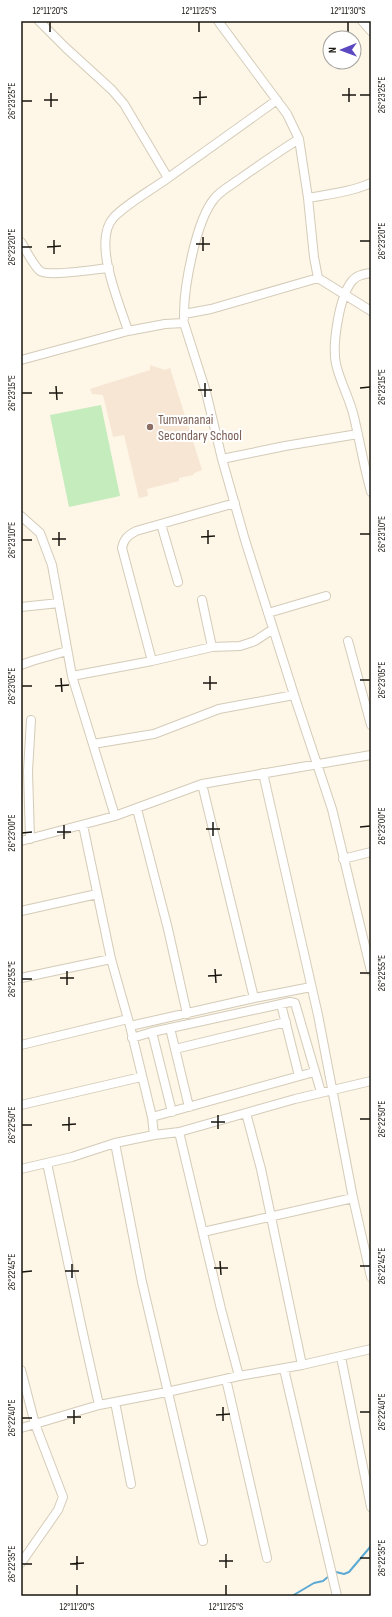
<svg xmlns="http://www.w3.org/2000/svg" width="392" height="1617" font-family="'Sofia Sans Condensed',sans-serif">
  <style>
    .education { fill: #f6e6d3 }
    .green { fill: #c4ecbc }
    .lines { fill: none; stroke-linecap: round; stroke-linejoin: round }
    .stream { stroke: #5baad6; stroke-width: 2 }
    .minor-casing { stroke: #d4cbb8; stroke-width: 10 }
    .minor { stroke: #fff; stroke-width: 8 }
    .ticks { fill: none; stroke: #19160f; stroke-width: 1.5 }
    .education-dot { fill: #8d6e63; stroke: #fff; stroke-width: 1.5 }
    .labels { text-anchor: middle; dominant-baseline: central; stroke-width: 4; stroke-linejoin: round; paint-order: stroke }
    .education-label { font-size: 14px; fill: #785e54; stroke: #fff; text-anchor: start }
    .neatline { fill: none; stroke: #19160f; stroke-width: 1.5 }
    .ticks-label { font-size: 10px; text-anchor: middle; fill: #19160f }
  </style>
  <rect width="100%" height="100%" fill="#fef6e6"/>
  <path class="education" d="M 150,365 L 165,370 L 170,368 L 202,470 L 194,473 L 193,475 L 179,478 L 179,481 L 147,489 L 148,496 L 139,498 L 124,435 L 113,437 L 103,395 L 92,394 L 90,389 L 150,370 Z"/>
  <path class="green" d="M 101,405 L 120,496 L 69,507 L 50,415 Z"/>
  <g class="lines">
    <path class="stream" d="M 336,1572 L 344,1574 L 349,1572 L 371,1546
      M 292,1596 L 314,1583 L 323,1581 L 329,1576"/>
    <defs>
      <path id="minor" d="M 39,21 L 66,48 L 112,90 L 124,104 L 168,178 C 150,191 129,202 114,217 C 91,241 120,304 128,331 L 165,324 L 184,323 L 206,392 L 222,459 L 245,540 L 296,701 L 332,809 L 371,971
        M 218,21 L 287,114 L 299,139 L 308,198 L 314,257 L 318,278 L 371,311
        M 362,21 L 371,31
        M 168,178 L 277,100
        M 308,198 C 330,194 351,192 371,183
        M 21,242 C 26,250 33,265 40,271 C 47,277 97,269 109,268
        M 371,273 C 364,274 357,275 352,281 C 339,297 332,345 336,364 C 340,382 350,399 354,417 C 360,442 364,467 371,492
        M 184,314 C 184,286 196,221 214,199 C 220,191 230,186 238,180 C 258,166 278,152 299,139
        M 184,318 L 184,314 L 211,309 L 318,278
        M 21,360 L 128,331
        M 222,459 L 285,446 L 358,434
        M 21,516 L 40,533 L 52,565 L 72,676 L 115,816
        M 161,524 L 178,582
        M 202,600 L 212,647
        M 21,607 L 59,603
        M 268,613 L 326,596
        M 348,641 L 371,725
        M 152,661 L 122,548 C 124,539 127,536 136,531 L 235,503
        M 21,665 L 32,661 L 67,651
        M 72,676 L 152,661 L 212,647 L 240,646 L 255,641 L 273,629
        M 93,744 L 154,734 L 219,709 L 294,695
        M 263,773 L 318,1015 L 353,1198 L 371,1277
        M 202,784 L 254,998
        M 137,809 L 168,929 L 187,1014
        M 83,825 L 111,959 L 130,1026 L 152,1117 L 154,1135
        M 30,839 L 28,771 L 31,720
        M 21,841 L 115,816 L 202,784 L 371,755
        M 343,859 L 371,852
        M 21,911 L 97,894
        M 21,978 L 111,959
        M 281,1004 L 299,1076
        M 130,1026 L 254,998 L 311,987
        M 170,1028 L 189,1107
        M 152,1032 L 172,1112
        M 132,1038 L 152,1032 L 290,1002 L 295,1003 L 321,1092
        M 21,1045 L 128,1019
        M 175,1049 L 286,1022
        M 21,1105 L 141,1077
        M 246,1113 L 261,1169 L 302,1365
        M 152,1117 L 314,1072
        M 179,1132 L 221,1309 L 239,1376
        M 115,1143 L 142,1282 L 203,1541
        M 47,1163 L 82,1329 L 99,1405
        M 21,1169 L 72,1157 L 115,1143 L 154,1135 L 179,1132 L 295,1099 L 371,1081
        M 203,1232 L 353,1198
        M 341,1357 L 371,1507
        M 284,1369 L 337,1596
        M 21,1370 L 35,1424 L 21,1428
        M 226,1379 L 267,1558
        M 115,1402 L 131,1484
        M 21,1563 L 58,1510 L 63,1497 L 35,1424 L 99,1405 L 167,1392 L 239,1376 L 302,1365 L 371,1349"/>
    </defs>
    <use href="#minor" class="minor-casing"/>
    <use href="#minor" class="minor"/>
  </g>
  <path class="ticks" d="M 50,22 L 50,32M 199,22 L 199,32M 348,22 L 348,32M 349,88 L 349,102M 200,91 L 200,105M 51,93 L 51,107M 342,95 L 356,95M 360,95 L 370,95M 193,98 L 207,97M 44,100 L 58,100M 22,101 L 32,101M 203,237 L 203,251M 54,240 L 54,254M 360,241 L 370,241M 196,244 L 210,244M 22,247 L 32,247M 47,247 L 61,246M 205,383 L 205,397M 56,386 L 57,400M 360,388 L 370,387M 198,390 L 212,390M 22,393 L 32,393M 49,393 L 63,393M 208,530 L 208,544M 59,532 L 59,546M 360,534 L 370,534M 201,537 L 215,536M 52,539 L 66,539M 22,540 L 32,540M 210,676 L 210,690M 61,678 L 62,692M 360,680 L 370,680M 203,683 L 217,683M 22,686 L 32,686M 55,686 L 69,685M 213,822 L 213,836M 64,825 L 64,839M 360,827 L 370,826M 206,829 L 220,829M 57,832 L 71,832M 22,833 L 32,832M 215,969 L 216,983M 67,971 L 67,985M 360,973 L 370,973M 208,976 L 222,975M 60,978 L 74,978M 22,979 L 32,979M 218,1115 L 218,1129M 69,1117 L 69,1131M 360,1119 L 370,1119M 211,1122 L 225,1122M 22,1125 L 32,1125M 62,1125 L 76,1124M 220,1261 L 221,1275M 72,1264 L 72,1278M 360,1266 L 370,1266M 214,1268 L 228,1268M 65,1271 L 79,1271M 22,1272 L 32,1271M 223,1407 L 223,1421M 74,1410 L 74,1424M 360,1412 L 370,1412M 216,1415 L 230,1414M 67,1417 L 81,1417M 22,1418 L 32,1418M 226,1554 L 226,1568M 77,1556 L 77,1570M 360,1558 L 370,1558M 219,1561 L 233,1561M 22,1564 L 32,1564M 70,1564 L 84,1563M 77,1585 L 77,1595M 226,1585 L 226,1595"/>
  <circle class="education-dot" cx="150" cy="427" r="4"/>
  <g class="labels">
    <g class="education-label">
      <text x="158" y="419">Tumvananai<tspan x="158" dy="16">Secondary School</tspan></text>
    </g>
  </g>
  <rect width="392" height="1617" fill="none" stroke="#ffffff" stroke-width="44"/>
  <g transform="translate(342 50) rotate(269)"><circle r="19" fill="#ffffff" stroke="#a3a29f"/>
  <path d="M0-3L7 15L0 10L-7 15Z" fill="#5a48c0"/>
  <text y="-6" font-size="11" font-weight="bold" text-anchor="middle" fill="#19160f">N</text>
  </g>
  <rect x="22" y="22" width="348" height="1573" class="neatline"/>
  <g class="ticks-label">
    <text x="50" y="14">12°11'20"S</text>
    <text x="199" y="14">12°11'25"S</text>
    <text x="348" y="14">12°11'30"S</text>
    <text transform="translate(381 95) rotate(-90)" y="4">26°23'25"E</text>
    <text transform="translate(11 101) rotate(-90)" y="4">26°23'25"E</text>
    <text transform="translate(381 241) rotate(-90)" y="4">26°23'20"E</text>
    <text transform="translate(11 247) rotate(-90)" y="4">26°23'20"E</text>
    <text transform="translate(381 387) rotate(-90)" y="4">26°23'15"E</text>
    <text transform="translate(11 393) rotate(-90)" y="4">26°23'15"E</text>
    <text transform="translate(381 534) rotate(-90)" y="4">26°23'10"E</text>
    <text transform="translate(11 540) rotate(-90)" y="4">26°23'10"E</text>
    <text transform="translate(381 680) rotate(-90)" y="4">26°23'05"E</text>
    <text transform="translate(11 686) rotate(-90)" y="4">26°23'05"E</text>
    <text transform="translate(381 826) rotate(-90)" y="4">26°23'00"E</text>
    <text transform="translate(11 833) rotate(-90)" y="4">26°23'00"E</text>
    <text transform="translate(381 973) rotate(-90)" y="4">26°22'55"E</text>
    <text transform="translate(11 979) rotate(-90)" y="4">26°22'55"E</text>
    <text transform="translate(381 1119) rotate(-90)" y="4">26°22'50"E</text>
    <text transform="translate(11 1125) rotate(-90)" y="4">26°22'50"E</text>
    <text transform="translate(381 1266) rotate(-90)" y="4">26°22'45"E</text>
    <text transform="translate(11 1272) rotate(-90)" y="4">26°22'45"E</text>
    <text transform="translate(381 1412) rotate(-90)" y="4">26°22'40"E</text>
    <text transform="translate(11 1418) rotate(-90)" y="4">26°22'40"E</text>
    <text transform="translate(381 1558) rotate(-90)" y="4">26°22'35"E</text>
    <text transform="translate(11 1564) rotate(-90)" y="4">26°22'35"E</text>
    <text x="77" y="1610">12°11'20"S</text>
    <text x="226" y="1610">12°11'25"S</text>
  </g>
</svg>
